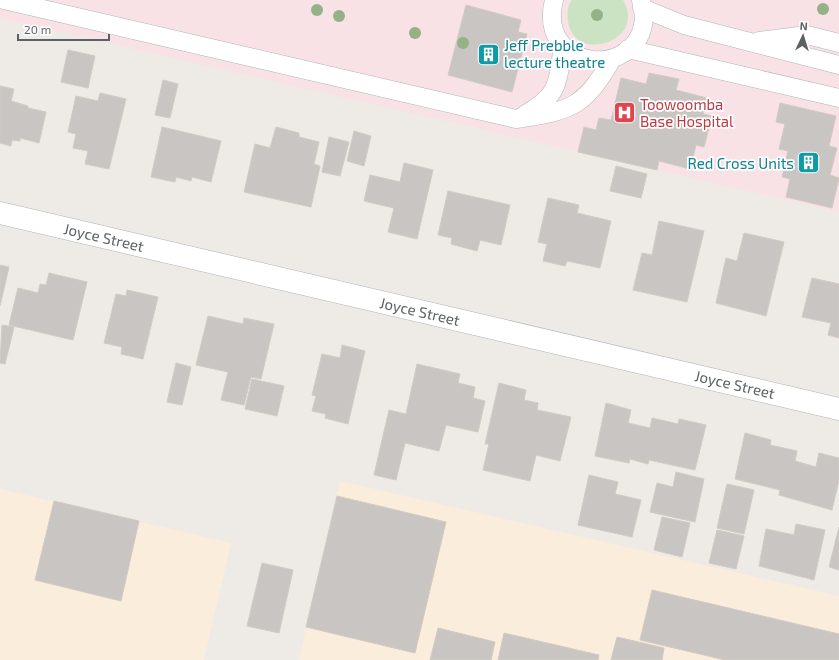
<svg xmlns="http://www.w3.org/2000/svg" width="839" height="660" font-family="'Exo 2',sans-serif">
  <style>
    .commercial { fill: #fbeddc }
    .medical { fill: #f9e2e6 }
    .green { fill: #cbe3c3 }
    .building { fill: #c9c5c2; stroke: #d2cac3 }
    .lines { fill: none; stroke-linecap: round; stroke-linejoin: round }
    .lane-casing { stroke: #b0b4b6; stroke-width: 19 }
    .street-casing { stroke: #b0b4b6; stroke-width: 23 }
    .lane { stroke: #fff; stroke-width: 18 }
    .street { stroke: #fff; stroke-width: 22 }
    .tree { fill: #94b188 }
    .labels { text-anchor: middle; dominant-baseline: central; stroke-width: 3.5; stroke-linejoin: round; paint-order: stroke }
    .culture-label { font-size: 15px; fill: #0d838f; stroke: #fff; text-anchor: start }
    .health-label { font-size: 15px; fill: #be3a42; stroke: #fff; text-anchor: start }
    .street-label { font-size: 15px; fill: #5c6264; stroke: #fff }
  </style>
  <rect width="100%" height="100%" fill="#eeeae5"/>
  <path class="commercial" d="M 340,481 L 839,596 L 839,660 L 299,660 Z
    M 0,489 L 231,543 L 204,660 L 0,660 Z"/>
  <path class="medical" d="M 0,0 L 839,0 L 839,212 L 0,18 Z"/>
  <path class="green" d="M 572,0 L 623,0 C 648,41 574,65 568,21 C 567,14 567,6 572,0 Z"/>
  <path class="building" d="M 466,5 L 521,20 L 518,32 L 527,34 L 512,92 L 448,75 Z
    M 68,50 L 95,56 L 88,88 L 61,82 Z
    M 649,73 L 679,79 L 676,90 L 707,98 L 703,114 L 712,116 L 704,147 L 696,145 L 690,169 L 659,161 L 657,170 L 578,152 L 584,127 L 596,130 L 599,118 L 611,120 L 621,78 L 646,84 Z
    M 163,80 L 178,84 L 170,118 L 155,115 Z
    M 0,86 L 14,89 L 11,101 L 28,106 L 28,108 L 46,112 L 39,143 L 20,138 L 20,141 L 12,140 L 11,146 L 0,143 Z
    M 100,93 L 126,99 L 109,169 L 85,164 L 88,151 L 73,148 L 76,134 L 68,132 L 76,96 L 98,101 Z
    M 780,103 L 836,116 L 829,146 L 837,148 L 830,175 L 839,178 L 832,208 L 786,197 L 790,179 L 782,177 L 788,151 L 779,149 L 785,124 L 776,122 Z
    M 162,127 L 221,141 L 211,182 L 192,177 L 191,181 L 176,177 L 175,182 L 151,177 Z
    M 276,127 L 299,133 L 299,137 L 319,142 L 314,164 L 320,166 L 311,207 L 244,192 L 255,144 L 270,148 Z
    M 354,131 L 371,136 L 364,166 L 347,161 Z
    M 329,137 L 349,142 L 340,176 L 322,172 Z
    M 404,163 L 433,170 L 417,239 L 388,232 L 394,208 L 364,201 L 370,175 L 400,182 Z
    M 616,166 L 647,174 L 641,198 L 610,191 Z
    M 448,191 L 510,205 L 501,245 L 480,240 L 477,251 L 451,244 L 452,238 L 438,235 Z
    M 548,198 L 579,205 L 577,213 L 611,221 L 600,268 L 567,261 L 565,266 L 543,261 L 547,244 L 538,242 Z
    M 659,221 L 704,231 L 687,302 L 633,290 L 642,253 L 652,255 Z
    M 744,233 L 784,242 L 766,316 L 716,303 L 726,258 L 737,261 Z
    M 0,265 L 9,267 L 0,306 Z
    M 49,273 L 87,282 L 73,340 L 9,325 L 18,288 L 38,293 L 40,284 L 46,285 Z
    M 812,278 L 839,284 L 839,338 L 828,335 L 831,323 L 802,317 Z
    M 127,290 L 158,297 L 143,359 L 121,354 L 122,347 L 104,343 L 116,294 L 126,296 Z
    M 208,316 L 243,324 L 244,318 L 274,324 L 261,379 L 251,377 L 244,405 L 221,400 L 228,372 L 196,365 Z
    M 2,325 L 14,327 L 5,364 L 0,363 Z
    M 342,345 L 365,351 L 348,424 L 325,418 L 326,414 L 312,411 L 316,396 L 312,395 L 322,354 L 340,358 Z
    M 176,363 L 191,367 L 182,405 L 167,402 Z
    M 417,364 L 460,374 L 458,383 L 475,387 L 473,398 L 485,401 L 478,432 L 446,425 L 439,451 L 405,443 L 396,480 L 374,475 L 389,410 L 406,414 Z
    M 252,379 L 284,386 L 277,416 L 245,409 Z
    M 499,383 L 526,390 L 524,400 L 538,403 L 537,410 L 571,417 L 560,461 L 536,455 L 530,481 L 483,470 L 489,444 L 485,444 Z
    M 606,403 L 631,410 L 628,423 L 650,428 L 652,418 L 678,424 L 679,419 L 706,425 L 695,470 L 649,460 L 648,464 L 630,459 L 629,463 L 595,456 Z
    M 745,433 L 771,440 L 770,445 L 797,451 L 795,461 L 816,467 L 819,453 L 839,458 L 839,480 L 832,510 L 779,495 L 780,490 L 735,479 Z
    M 676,472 L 704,479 L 695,522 L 650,512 L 657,483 L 673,487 Z
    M 589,475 L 618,482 L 615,494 L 641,500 L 632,537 L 578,525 Z
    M 727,484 L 754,490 L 744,534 L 717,528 Z
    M 337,496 L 446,522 L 415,653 L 306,627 Z
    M 54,501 L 139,521 L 121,601 L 35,580 Z
    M 662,517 L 690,523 L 682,557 L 654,550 Z
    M 796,524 L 825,530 L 814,580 L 759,566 L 766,529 L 794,535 Z
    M 839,527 L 839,570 L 829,567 Z
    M 717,530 L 744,536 L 736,569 L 709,563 Z
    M 262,563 L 293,570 L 279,633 L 247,626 Z
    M 652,590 L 839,634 L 839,660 L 725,660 L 640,640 Z
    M 438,628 L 495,642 L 491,660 L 430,660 Z
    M 504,633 L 599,655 L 598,660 L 498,660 Z
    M 617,637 L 664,648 L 662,660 L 611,660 Z"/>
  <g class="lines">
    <defs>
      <path id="lane" d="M 4,0 L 516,119 C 570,111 584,108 612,59
        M 554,0 C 536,71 639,82 644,18 C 644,13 642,6 641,0
        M 642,8 L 684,25 L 839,65
        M 759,41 L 807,35 L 839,43
        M 628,49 L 839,98
        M 524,115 C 560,95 557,84 563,46"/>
      <path id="street" d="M 0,213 L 839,409"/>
    </defs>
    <use href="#lane" class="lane-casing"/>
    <use href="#street" class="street-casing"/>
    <use href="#lane" class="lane"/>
    <use href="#street" class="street"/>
  </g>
  <g class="tree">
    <circle cx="823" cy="9" r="6"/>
    <circle cx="317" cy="10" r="6"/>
    <circle cx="597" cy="15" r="6"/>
    <circle cx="339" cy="16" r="6"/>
    <circle cx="415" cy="33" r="6"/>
    <circle cx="463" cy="43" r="6"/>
  </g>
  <defs>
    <symbol id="building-square" viewBox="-11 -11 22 22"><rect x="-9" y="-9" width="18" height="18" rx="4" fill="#0f9aa8" stroke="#fff"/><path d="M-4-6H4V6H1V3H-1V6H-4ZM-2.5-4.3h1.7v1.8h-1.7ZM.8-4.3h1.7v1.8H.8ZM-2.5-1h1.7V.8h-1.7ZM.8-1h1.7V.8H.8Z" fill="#fff"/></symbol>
    <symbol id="hospital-square" viewBox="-11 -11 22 22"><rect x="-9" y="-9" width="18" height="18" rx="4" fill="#e0444e" stroke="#fff"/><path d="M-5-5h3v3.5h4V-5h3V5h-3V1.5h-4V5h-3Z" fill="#fff"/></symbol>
  </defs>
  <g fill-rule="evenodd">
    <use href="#building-square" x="476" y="42" width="25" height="25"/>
    <use href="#hospital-square" x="612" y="100" width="25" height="25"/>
    <use href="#building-square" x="796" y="150" width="25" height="25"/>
  </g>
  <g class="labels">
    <g class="culture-label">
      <text x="504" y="45">Jeff Prebble<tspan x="504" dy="17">lecture theatre</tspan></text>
      <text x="794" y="163" text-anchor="end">Red Cross Units</text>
    </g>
    <g class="health-label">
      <text x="640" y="104">Toowoomba<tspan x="640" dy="17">Base Hospital</tspan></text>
    </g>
    <g class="street-label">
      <text transform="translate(104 237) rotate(13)">Joyce Street</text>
      <text transform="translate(420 311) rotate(13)">Joyce Street</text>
      <text transform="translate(735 384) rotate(13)">Joyce Street</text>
    </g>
  </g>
  <g transform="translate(803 36) rotate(4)" stroke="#ffffff" stroke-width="3" paint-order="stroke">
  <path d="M0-3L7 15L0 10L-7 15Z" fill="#5c6264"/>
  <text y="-6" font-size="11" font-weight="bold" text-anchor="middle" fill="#5c6264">N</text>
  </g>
  <path d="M18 34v6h91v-6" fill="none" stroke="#5c6264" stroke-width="2"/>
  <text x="24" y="34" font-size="12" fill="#5c6264" stroke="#ffffff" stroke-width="3" paint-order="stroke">20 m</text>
</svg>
